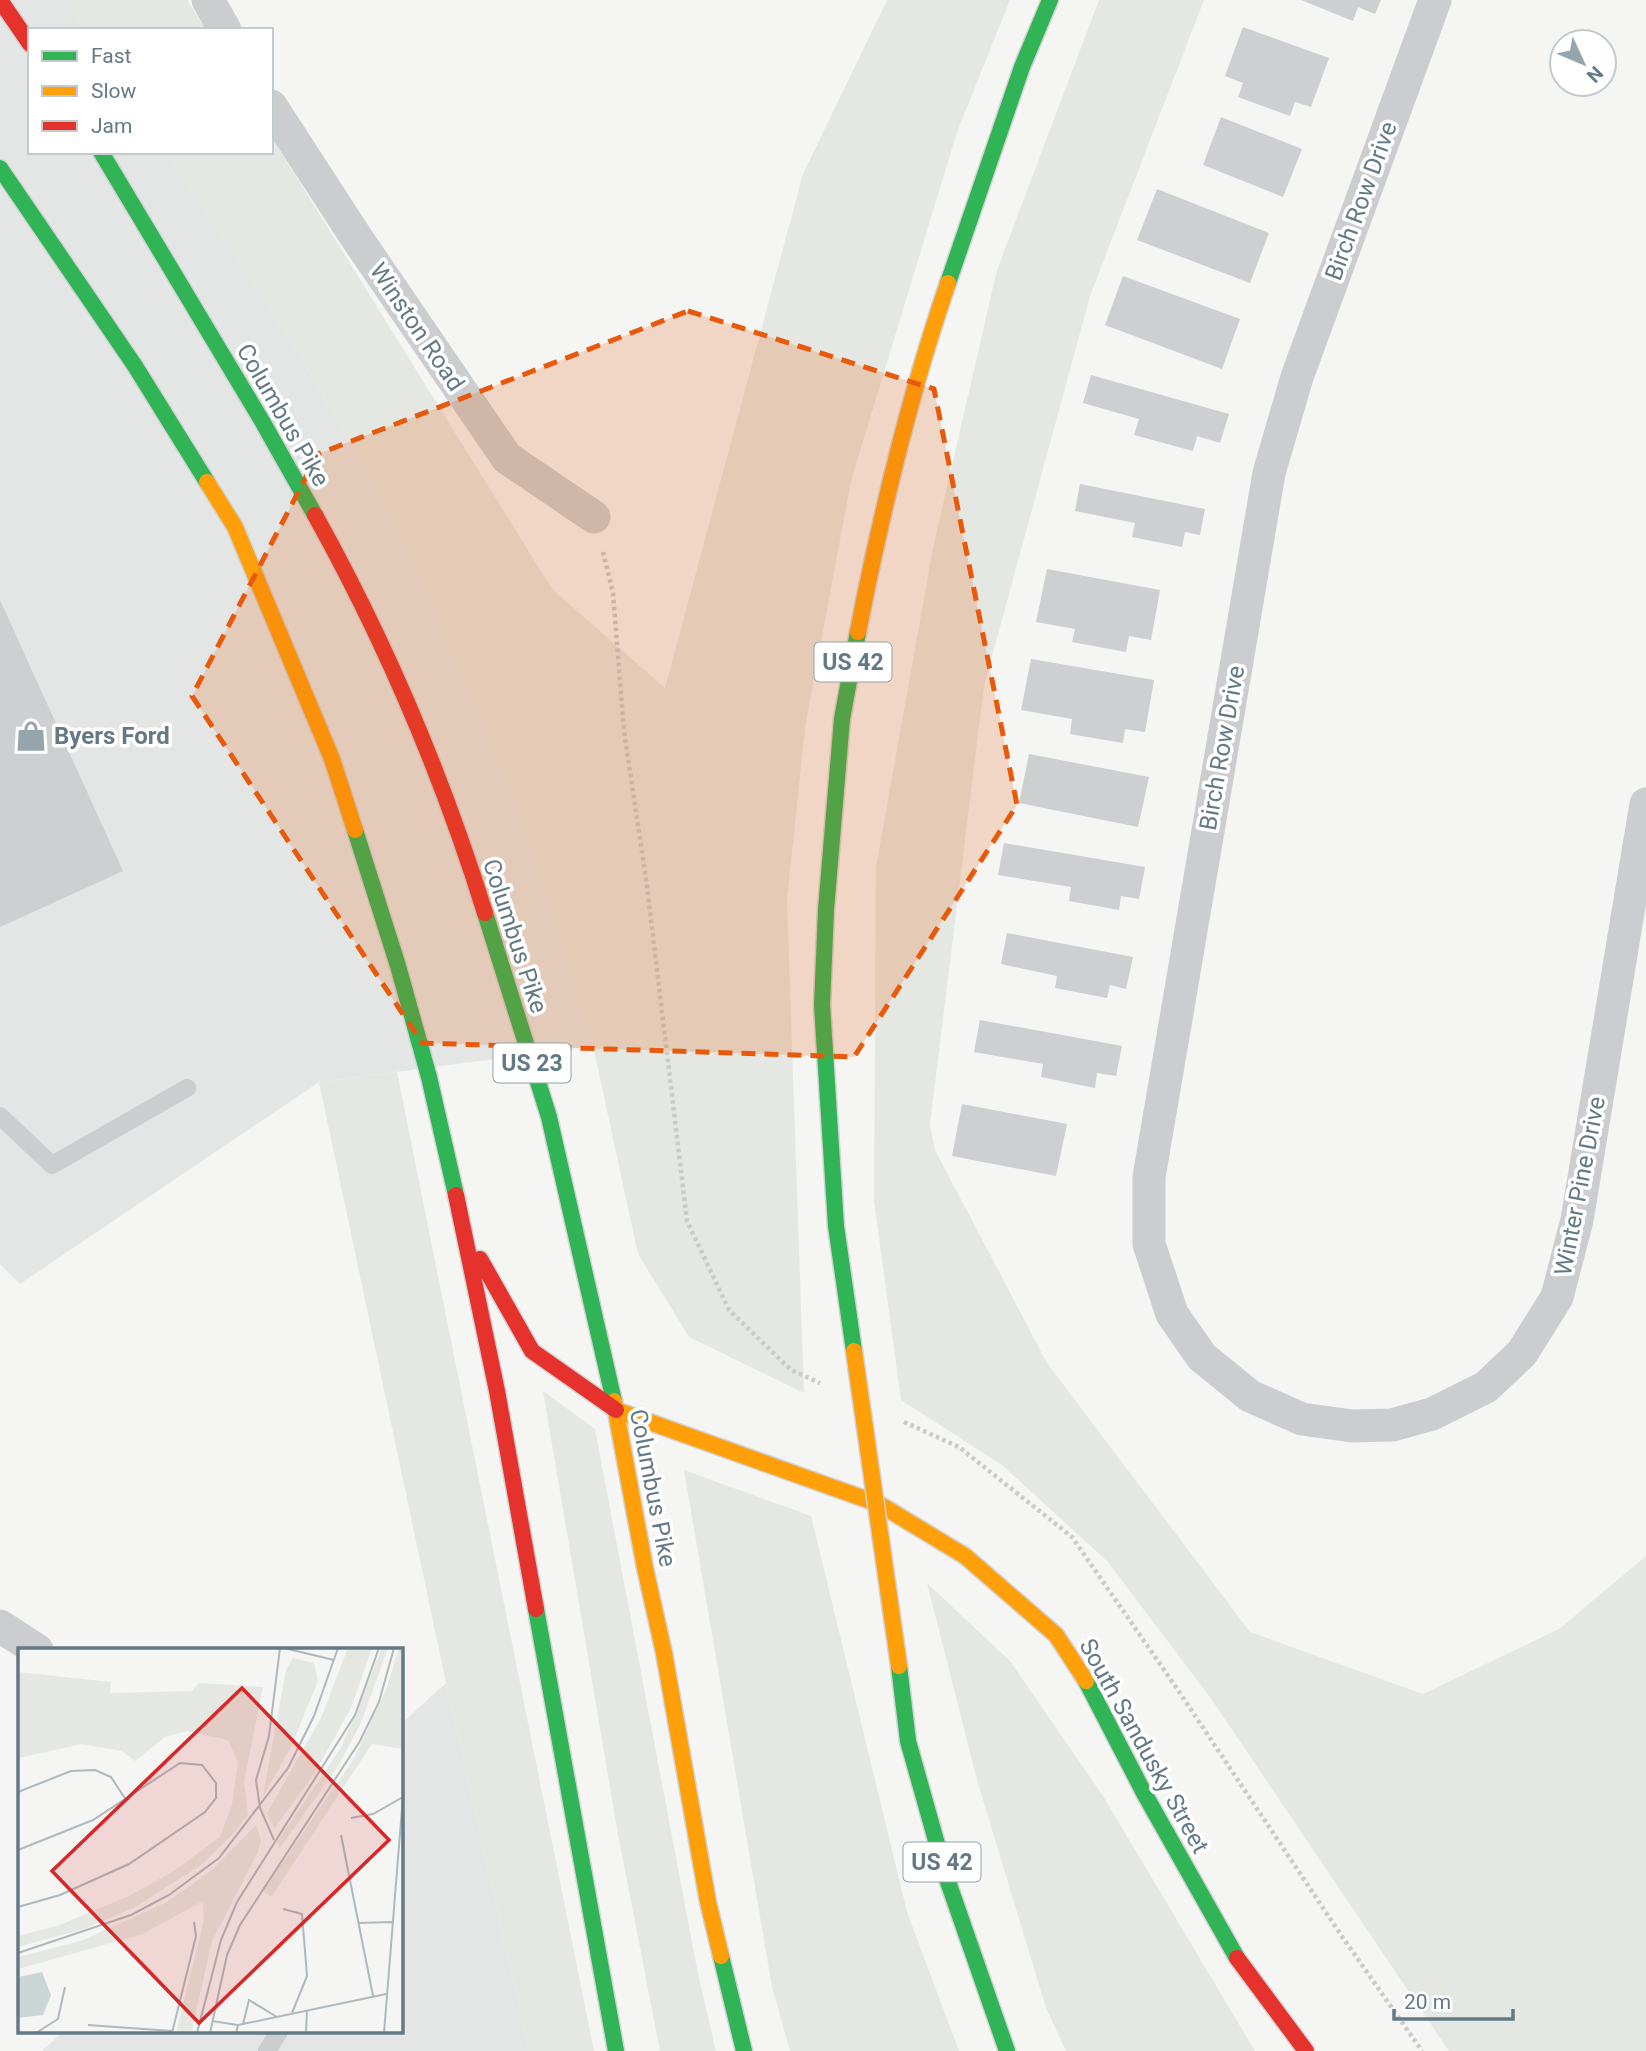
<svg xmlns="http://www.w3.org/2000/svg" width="1646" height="2051" font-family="Roboto,sans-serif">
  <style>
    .built { fill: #e4e6e5 }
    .green { fill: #e5e8e2 }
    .building { fill: #cdcfd0 }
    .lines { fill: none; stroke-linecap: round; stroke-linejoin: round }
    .fast-casing { stroke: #d2d3d4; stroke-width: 19 }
    .slow-casing { stroke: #d2d3d4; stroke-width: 19 }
    .jam-casing { stroke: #d2d3d4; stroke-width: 19 }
    .path { stroke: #c9cacb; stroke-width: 4.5; stroke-dasharray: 3.5 3.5; stroke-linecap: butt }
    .lane { stroke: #cbcdce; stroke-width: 18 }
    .street { stroke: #cbcdce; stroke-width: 33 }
    .fast { stroke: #30b455; stroke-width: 16 }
    .slow { stroke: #ff9f0a; stroke-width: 16 }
    .jam { stroke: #e5322d; stroke-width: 16 }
    .slow-bridge-casing { stroke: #d1d1d2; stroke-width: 19; stroke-linecap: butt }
    .slow-bridge { stroke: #ff9f0a; stroke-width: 16 }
    .marked { fill: #e8590c; fill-opacity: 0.2; stroke: #e8590c; stroke-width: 5; stroke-dasharray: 14 9; stroke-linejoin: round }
    .labels { text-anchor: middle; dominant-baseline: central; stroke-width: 7; stroke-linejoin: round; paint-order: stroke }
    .shield { fill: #fff; stroke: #92a2aa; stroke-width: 2 }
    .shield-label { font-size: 23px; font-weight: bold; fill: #637a86 }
    .street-label { font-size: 24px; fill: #637a86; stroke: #fff }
    .poi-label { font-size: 24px; font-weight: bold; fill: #637a86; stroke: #fff; text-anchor: start }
    .inset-road { fill: none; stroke: #aeb9be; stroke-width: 2 }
    .view { fill: #d62828; fill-opacity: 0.15; stroke: #d62828; stroke-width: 3.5 }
    .inset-edge { fill: none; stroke: #637a86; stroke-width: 3.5 }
  </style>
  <rect width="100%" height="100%" fill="#f5f5f4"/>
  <path class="built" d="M 0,0 L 64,0 L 85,30 L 30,30 L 30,152 L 166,152 L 291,340 L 393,516 L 513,794 L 593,1046 L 319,1082 L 20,1284 L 0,1264 Z
    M 446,1683 L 529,2051 L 42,2051 L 63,2032 L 401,2032 L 401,1724 Z"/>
  <path class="green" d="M 64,0 L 187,0 L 206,30 L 85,30 Z
    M 887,0 L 1010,0 L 957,132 L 851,481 L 805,728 L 787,900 L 804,1393 L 689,1337 L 638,1254 L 593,1046 L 513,794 L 393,516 L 291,340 L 166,152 L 271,152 L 271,136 L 552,589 L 665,688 L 803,174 Z
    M 1099,0 L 1204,0 L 1090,296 L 984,686 L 930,1124 L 935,1150 L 1047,1363 L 1250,1632 L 1423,1694 L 1559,1629 L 1646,1556 L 1646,2051 L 1449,2051 L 1212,1700 L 1108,1562 L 1002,1465 L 901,1400 L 874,1201 L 876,867 L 933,548 L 997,270 Z
    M 397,1072 L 594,2051 L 529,2051 L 446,1683 L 319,1082 Z
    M 543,1391 L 595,1429 L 698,1974 L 716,2051 L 660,2051 L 617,1829 Z
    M 684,1470 L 811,1516 L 907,1912 L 959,2051 L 790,2051 L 772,1987 Z
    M 927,1583 L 1010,1661 L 1103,1796 L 1255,2051 L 1066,2051 L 1046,2008 L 977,1780 Z"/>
  <path class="building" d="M 1301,0 L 1381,0 L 1375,14 L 1358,7 L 1353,21 Z
    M 1243,27 L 1329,58 L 1311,107 L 1295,102 L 1290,116 L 1238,97 L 1243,83 L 1225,76 Z
    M 1221,117 L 1302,149 L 1283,197 L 1203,165 Z
    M 1157,189 L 1269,233 L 1250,283 L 1137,240 Z
    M 1123,276 L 1240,319 L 1222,369 L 1105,325 Z
    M 1091,375 L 1229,414 L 1220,443 L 1197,436 L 1193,451 L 1134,435 L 1139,419 L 1083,403 Z
    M 1080,484 L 1205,509 L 1200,535 L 1185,532 L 1182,547 L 1132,537 L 1135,523 L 1075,511 Z
    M 1047,569 L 1160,590 L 1151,640 L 1129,636 L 1126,652 L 1072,642 L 1075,629 L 1036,622 Z
    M 0,600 L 123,871 L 0,927 Z
    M 1031,659 L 1154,680 L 1145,732 L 1125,729 L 1123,743 L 1070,734 L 1072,719 L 1021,710 Z
    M 1029,754 L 1149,777 L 1138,827 L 1019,803 Z
    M 1004,843 L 1145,867 L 1139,899 L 1121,896 L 1119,910 L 1069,901 L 1071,887 L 998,875 Z
    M 1007,933 L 1133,957 L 1126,989 L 1110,985 L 1107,998 L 1055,988 L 1057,976 L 1001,964 Z
    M 980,1020 L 1122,1046 L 1116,1076 L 1097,1073 L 1095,1088 L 1041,1077 L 1043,1064 L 974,1052 Z
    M 962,1104 L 1067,1124 L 1056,1176 L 952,1156 Z"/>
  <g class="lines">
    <defs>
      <path id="fast" d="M 101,152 L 262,421 L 315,515
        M 0,168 L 135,366 L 207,482
        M 948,283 L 1022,67 L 1050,0
        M 355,830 L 398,966 L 429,1077 L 456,1195
        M 485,913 L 549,1117 L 614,1401
        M 854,1351 L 836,1226 L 822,1005 L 826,910 L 842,719 L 858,632
        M 536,1609 L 616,2051
        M 899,1666 L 908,1741 L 946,1876 L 1007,2051
        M 1086,1681 L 1144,1793 L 1237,1958
        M 721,1956 L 744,2051"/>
      <path id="slow" d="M 207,482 L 235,527 L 332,759 L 355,830
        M 858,632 C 881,514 909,396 948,283
        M 614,1401 L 645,1568 L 664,1653 L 708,1902 L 721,1956
        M 616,1410 L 879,1504 L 965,1556 L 1056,1635 L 1086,1681"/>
      <path id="jam" d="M 0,0 L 30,44
        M 315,515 C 385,641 442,775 485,913
        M 456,1195 L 497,1391 L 536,1609
        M 480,1259 L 532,1351 L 616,1410
        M 1237,1958 L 1306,2051"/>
    </defs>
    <use href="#fast" class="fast-casing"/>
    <use href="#slow" class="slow-casing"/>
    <use href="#jam" class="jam-casing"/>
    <path class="path" d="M 603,552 L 613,593 L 624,731 L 647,886 L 687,1221 L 729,1310 L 791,1370 L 820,1383
      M 904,1422 L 959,1447 L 1072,1537 L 1178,1690 L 1341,1935 L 1422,2051"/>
    <path class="lane" d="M 0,1116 L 52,1165 L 187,1088
      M 267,2051 L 279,2032"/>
    <path class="street" d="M 208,0 L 225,30
      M 1435,0 L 1297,377 L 1269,473 L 1149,1177 L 1149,1244 L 1172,1314 L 1202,1357 L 1250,1396 L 1302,1419 L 1352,1426 L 1392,1425 L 1432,1414 L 1486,1387 L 1522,1353 L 1557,1297 L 1577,1220 L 1646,804
      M 271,106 L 356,237 L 507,458 L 594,517
      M 0,1626 L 37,1650"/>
    <use href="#fast" class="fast"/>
    <use href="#slow" class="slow"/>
    <use href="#jam" class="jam"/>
    <defs>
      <path id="slow-bridge" d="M 854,1351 L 899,1666"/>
    </defs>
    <use href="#slow-bridge" class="slow-bridge-casing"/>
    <use href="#slow-bridge" class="slow-bridge"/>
  </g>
  <path class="marked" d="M 688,311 L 934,389 L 1017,805 L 854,1057 L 422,1043 L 192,696 L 318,454 Z"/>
  <defs>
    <symbol id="shop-bare" viewBox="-9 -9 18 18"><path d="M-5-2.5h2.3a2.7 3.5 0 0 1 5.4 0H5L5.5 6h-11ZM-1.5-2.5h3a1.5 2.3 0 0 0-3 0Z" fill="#96a5ac" stroke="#fff" stroke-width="2.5" paint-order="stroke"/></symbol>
  </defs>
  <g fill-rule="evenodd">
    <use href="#shop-bare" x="9" y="714" width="44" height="44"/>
  </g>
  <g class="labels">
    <g class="shield">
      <rect x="814.5" y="642.5" width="77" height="39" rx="5"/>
      <rect x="493.5" y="1043.5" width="77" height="39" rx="5"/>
      <rect x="903.5" y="1842.5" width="77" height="39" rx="5"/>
    </g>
    <g class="shield-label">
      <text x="853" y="662">US 42</text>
      <text x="532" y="1063">US 23</text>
      <text x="942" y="1862">US 42</text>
    </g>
    <g class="street-label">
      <text transform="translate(1361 201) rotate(-70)">Birch Row Drive</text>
      <text transform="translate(417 327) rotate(56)">Winston Road</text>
      <text transform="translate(283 415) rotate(60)">Columbus Pike</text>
      <text transform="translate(1222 748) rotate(-80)">Birch Row Drive</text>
      <text transform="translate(515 936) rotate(72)">Columbus Pike</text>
      <text transform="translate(1580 1186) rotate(-79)">Winter Pine Drive</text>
      <text transform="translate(653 1488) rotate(79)">Columbus Pike</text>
      <text transform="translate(1144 1746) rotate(61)">South Sandusky Street</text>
    </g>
    <g class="poi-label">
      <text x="54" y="736">Byers Ford</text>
    </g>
  </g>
  <g transform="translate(18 1648)">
    <rect width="385" height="385" fill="#f5f5f4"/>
    <path d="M 330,0 L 354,0 L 333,60 L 296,126 L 256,181 L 249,165 L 303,70 ZM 364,0 L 370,0 L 343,75 L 319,120 L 261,201 L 260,193 L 324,98 ZM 381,0 L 385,0 L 385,101 L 354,96 L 253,249 L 245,243 L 335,112 L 368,42 ZM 275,10 L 296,15 L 300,33 L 273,99 L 245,148 L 268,22 ZM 0,24 L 93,34 L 92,45 L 174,43 L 181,35 L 245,39 L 226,133 L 230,167 L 214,187 L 183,217 L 117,259 L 66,281 L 0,299 L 0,288 L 39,278 L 111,248 L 156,223 L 202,189 L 214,157 L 220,114 L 210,92 L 169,83 L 147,89 L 117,113 L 104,103 L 64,96 L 0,110 ZM 238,177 L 243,192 L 240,204 L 194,293 L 173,385 L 158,385 L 186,272 L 185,253 L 125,286 L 0,321 L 0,309 L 63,293 L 149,254 L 194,222 Z" fill="#e5e8e2"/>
    <path d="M 24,324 L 33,347 L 25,367 L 0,370 L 0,329 Z" fill="#cbd6d7"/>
    <path class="inset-road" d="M 266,0 L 316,12M 0,144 L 53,123 L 77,122 L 93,129 L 108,152M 333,170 L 355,166 L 385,149M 323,187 L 355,348M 256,192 L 242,160 L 238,132 L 251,88 L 262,0M 0,202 L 75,172 L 162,115 L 184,117 L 198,135 L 198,150 L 187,164 L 111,216 L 42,247 L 0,259M 265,261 L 284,266 L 289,328 L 274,365M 340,275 L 374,274M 0,305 L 113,267 L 151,247 L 201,210 L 270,120 L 296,68 L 320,0M 194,373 L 220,377 L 218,385M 225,376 L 231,352 L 259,369M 70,377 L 154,383M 220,377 L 368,346M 18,385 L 40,371 L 47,339M 154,385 L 178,288 L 176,274M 179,385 L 203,292 L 219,254 L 337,67 L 361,0M 192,385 L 209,307 L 222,277 L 342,93 L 361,54 L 376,0M 288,385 L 289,362M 366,385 L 385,148"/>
    <path class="view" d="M 224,40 L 371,192 L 181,375 L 34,223 Z"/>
    <rect width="385" height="385" class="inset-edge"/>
  </g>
  <rect x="28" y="28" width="245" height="126" fill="#ffffff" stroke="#c1cacf" stroke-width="2"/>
  <rect x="42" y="51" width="35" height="10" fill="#30b455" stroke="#c1cacf" stroke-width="2"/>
  <text x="91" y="63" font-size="21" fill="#637a86">Fast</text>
  <rect x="42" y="86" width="35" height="10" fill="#ff9f0a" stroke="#c1cacf" stroke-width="2"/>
  <text x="91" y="98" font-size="21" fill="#637a86">Slow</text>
  <rect x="42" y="121" width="35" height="10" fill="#e5322d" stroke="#c1cacf" stroke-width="2"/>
  <text x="91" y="133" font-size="21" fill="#637a86">Jam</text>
  <g transform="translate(1583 63) rotate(134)"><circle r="33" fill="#ffffff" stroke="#c1cacf" stroke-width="2"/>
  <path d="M0-5L12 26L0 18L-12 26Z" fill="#96a5ac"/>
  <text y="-10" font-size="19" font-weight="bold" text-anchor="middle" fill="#637a86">N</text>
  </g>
  <path d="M1394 2009v10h119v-10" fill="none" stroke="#637a86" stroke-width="3.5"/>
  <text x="1404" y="2009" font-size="21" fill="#637a86" stroke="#ffffff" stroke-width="5" paint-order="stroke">20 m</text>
</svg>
